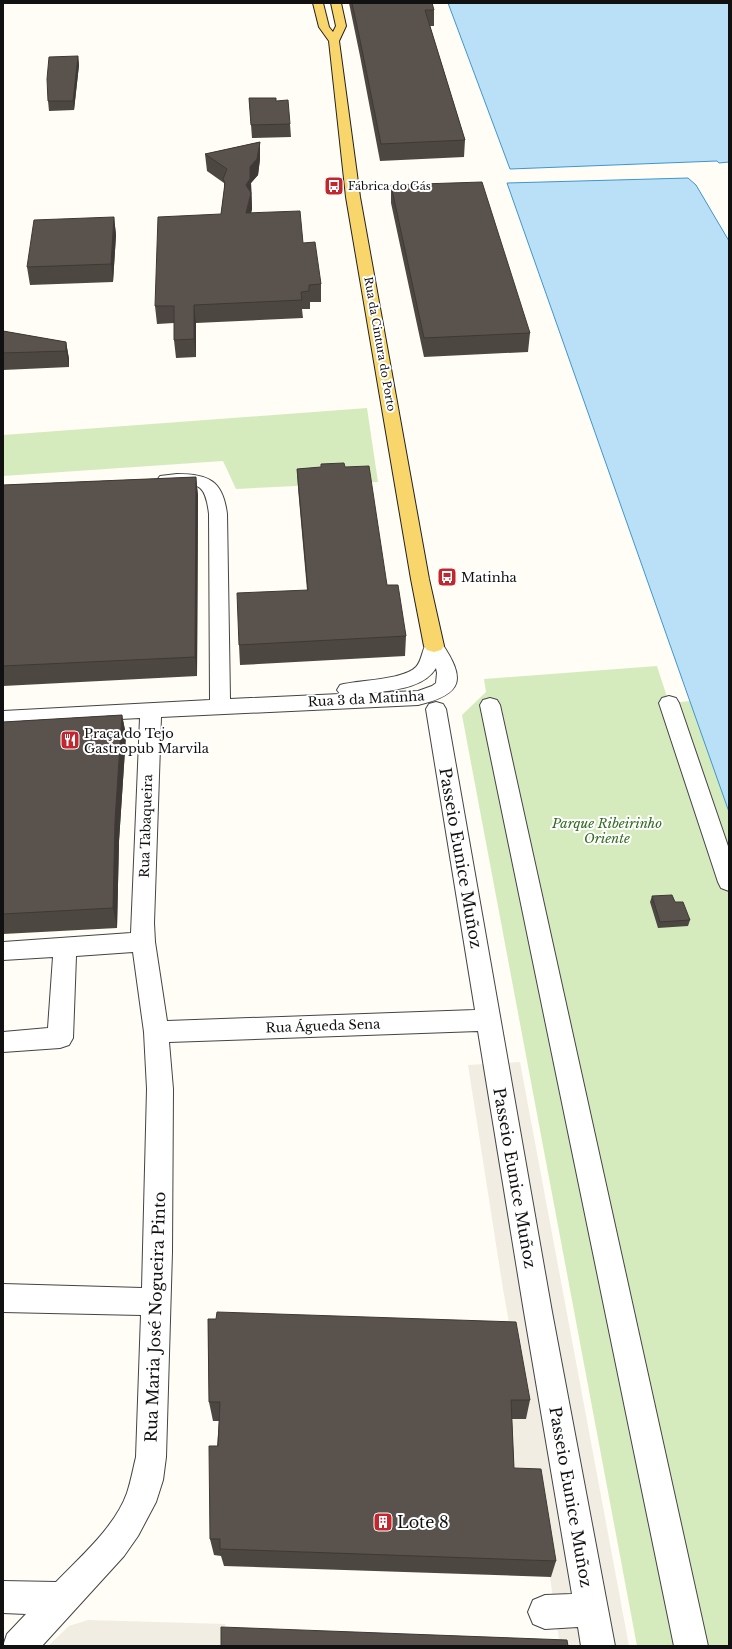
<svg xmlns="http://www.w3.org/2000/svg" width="732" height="1649" font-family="'Libre Baskerville',serif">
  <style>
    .green { fill: #d5ebbd }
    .plaza { fill: #f1ede2 }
    .water { fill: #b9e0f7; stroke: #3f96cf }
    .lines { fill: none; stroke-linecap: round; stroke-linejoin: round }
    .minor-casing { stroke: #444; stroke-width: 2 }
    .major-casing { stroke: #222; stroke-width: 2 }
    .minor { fill: #fff; fill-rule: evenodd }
    .major { fill: #f9d66b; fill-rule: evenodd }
    .wall { fill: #4d4742 }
    .shaded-wall { fill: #3f3936 }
    .building { fill: #5a524d; stroke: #3f3936 }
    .labels { text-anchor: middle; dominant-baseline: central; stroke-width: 4; stroke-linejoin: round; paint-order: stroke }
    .far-poi-label { font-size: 11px; fill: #111; stroke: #fff; text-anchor: start }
    .far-street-label { font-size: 11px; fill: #111; stroke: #fff }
    .poi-label { font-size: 13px; fill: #111; stroke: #fff; text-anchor: start }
    .street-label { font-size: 13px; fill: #111; stroke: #fff }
    .park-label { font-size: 13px; font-style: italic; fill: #2f6b1f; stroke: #fff }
    .near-street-label { font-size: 16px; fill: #111; stroke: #fff }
    .near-poi-label { font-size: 16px; fill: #111; stroke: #fff; text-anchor: start }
  </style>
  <rect width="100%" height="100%" fill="#fffdf5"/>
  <path class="green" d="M 688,178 L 696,185 L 729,241 L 729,1646 L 637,1646 L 462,715 L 486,692 L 484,679 L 657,666 L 669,703 L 691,701 L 507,183 Z
    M 367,408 L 378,482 L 236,489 L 223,461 L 3,476 L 3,435 Z"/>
  <path class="plaza" d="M 520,1062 L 629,1646 L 560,1646 L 537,1488 L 510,1487 L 507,1419 L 526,1419 L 503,1289 L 468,1065 Z
    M 88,1620 L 225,1624 L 225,1646 L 48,1646 L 69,1626 Z"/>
  <path class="water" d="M 448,3 L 729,3 L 729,162 L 719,163 L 717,161 L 510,169 Z
    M 688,178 L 696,185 L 729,241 L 729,812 L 507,183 Z"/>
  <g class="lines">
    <defs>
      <path id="minor" d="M 177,474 C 209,474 223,481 227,514 L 230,699 L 340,694 L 337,690 L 340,685 C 358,680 404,680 416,667 C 422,661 422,649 427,642 L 434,640 L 441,642 C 466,679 464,694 418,705 L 161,717 L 154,923 L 155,942 L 167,1021 L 475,1010 L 426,709 L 429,704 L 436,702 L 443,704 L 446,709 L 552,1312 L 615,1646 L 581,1646 L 578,1627 L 545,1629 L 533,1624 L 528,1612 L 533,1600 L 545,1595 L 572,1594 L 524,1312 L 478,1031 L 169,1042 L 173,1089 L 172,1252 L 166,1457 L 163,1480 L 156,1502 L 138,1536 L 124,1556 L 42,1646 L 3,1646 L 7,1634 L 26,1614 L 3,1613 L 3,1581 L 56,1582 C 80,1557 115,1527 127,1493 C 131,1481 133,1469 136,1457 L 141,1315 L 3,1312 L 3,1284 L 142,1288 L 147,1089 L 144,1032 L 133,952 L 76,956 L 73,1038 L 69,1045 L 60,1048 L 3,1052 L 3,1032 L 48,1028 L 53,957 L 3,960 L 3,942 L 131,933 L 140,718 L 3,725 L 3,711 L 210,700 L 209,514 C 204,470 189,491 160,484 L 157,480 L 160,476 ZM 436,668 L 437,673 L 436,683 L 432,686 L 418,691 L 372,693 C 394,690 424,688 436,668 Z
        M 669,696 L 676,698 L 679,703 L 729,849 L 729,891 L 721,888 L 718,882 L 659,703 L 662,698 Z
        M 490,698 L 497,700 L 500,705 L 708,1646 L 674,1646 L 480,705 L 483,700 Z"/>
      <path id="major" d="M 313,3 L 323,3 L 329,27 L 333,32 L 336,26 L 331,3 L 341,3 L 346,26 L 339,41 L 360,197 L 429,579 L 444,646 L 441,650 L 434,652 L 427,650 L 424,646 L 411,579 L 346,197 L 329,41 L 319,27 Z"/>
    </defs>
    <use href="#minor" class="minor-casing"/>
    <use href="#major" class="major-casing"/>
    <use href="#minor" class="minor"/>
    <use href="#major" class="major"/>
  </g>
  <path class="wall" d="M 349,3 L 432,3 L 434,10 L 434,26 L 430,26 L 465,140 L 464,157 L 380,161 L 360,56 Z
    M 78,56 L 79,65 L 74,110 L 49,111 L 48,101 Z
    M 249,98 L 276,101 L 290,124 L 291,137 L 252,138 Z
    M 260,142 L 260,159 L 258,175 L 251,183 L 252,209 L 251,213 L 303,243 L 321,284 L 321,302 L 310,302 L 310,309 L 302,309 L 303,318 L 196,323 L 196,357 L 176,358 L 174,340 L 174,323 L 157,324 L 155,306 L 221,214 L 224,191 L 224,183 L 207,171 L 205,154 Z
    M 391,185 L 530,333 L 528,352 L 424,357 L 391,203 Z
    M 114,217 L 116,235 L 113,282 L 30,285 L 27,267 Z
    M 3,331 L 66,342 L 69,359 L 69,367 L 3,370 Z
    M 345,467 L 387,585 L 406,636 L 405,656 L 240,665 L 239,645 L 307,590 L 298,488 L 297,469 Z
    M 196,477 L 198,496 L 197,676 L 3,686 L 3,485 Z
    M 122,715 L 126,735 L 119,841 L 117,928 L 3,934 L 3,722 Z
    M 652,896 L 675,902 L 690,920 L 688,926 L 658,928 L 650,902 Z
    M 208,1319 L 530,1400 L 526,1419 L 512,1419 L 514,1468 L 556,1561 L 551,1577 L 224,1566 L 221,1556 L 214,1555 L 210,1539 L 219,1421 L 213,1421 L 209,1402 Z"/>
  <path class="shaded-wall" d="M 78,56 L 79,65 L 74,110 L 73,101 Z
    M 260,142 L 260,159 L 258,175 L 251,183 L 252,209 L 247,230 L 246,213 L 246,185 L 250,167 Z
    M 114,217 L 116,235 L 113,282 L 111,264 Z
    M 194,305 L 196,323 L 196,357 L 194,339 Z
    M 66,342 L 69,359 L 69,367 L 66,351 Z
    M 196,477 L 198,496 L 197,676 L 195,657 Z
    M 122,715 L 126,735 L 119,841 L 117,928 L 113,908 L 115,821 Z"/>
  <path class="building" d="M 352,3 L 432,3 L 434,10 L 425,10 L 465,140 L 381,144 L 360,40 Z
    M 78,56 L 73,101 L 48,101 L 47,79 L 49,57 Z
    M 249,98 L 276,98 L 276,101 L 288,100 L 290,124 L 251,125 Z
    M 260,142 L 257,159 L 250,167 L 250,179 L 246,185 L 251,193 L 246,213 L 300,211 L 303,243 L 315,242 L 321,284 L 309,285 L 309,291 L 301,292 L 302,300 L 194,305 L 194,339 L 174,340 L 174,306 L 155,306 L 158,217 L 221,214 L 225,183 L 223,179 L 227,169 L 205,154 Z
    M 482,182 L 530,333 L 424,338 L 391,185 Z
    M 114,217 L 111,264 L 27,267 L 34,220 Z
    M 3,331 L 66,342 L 66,351 L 3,353 Z
    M 344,463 L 345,467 L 369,466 L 387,585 L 398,585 L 406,636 L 239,645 L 237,593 L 308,590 L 297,469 L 321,467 L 321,464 Z
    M 196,477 L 195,657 L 3,666 L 3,485 Z
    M 122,715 L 115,821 L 113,908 L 3,914 L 3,722 Z
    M 672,895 L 675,902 L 683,902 L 690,920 L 660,922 L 652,896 Z
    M 217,1312 L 516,1322 L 530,1400 L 511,1400 L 514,1468 L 541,1469 L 556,1561 L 220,1549 L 220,1539 L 210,1539 L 209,1446 L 218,1446 L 220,1402 L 209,1402 L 208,1319 L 216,1319 Z
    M 221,1627 L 567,1640 L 568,1646 L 221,1646 Z"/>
  <defs>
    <symbol id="bus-square" viewBox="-11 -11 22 22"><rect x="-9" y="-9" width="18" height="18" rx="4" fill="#c4262e" stroke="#fff"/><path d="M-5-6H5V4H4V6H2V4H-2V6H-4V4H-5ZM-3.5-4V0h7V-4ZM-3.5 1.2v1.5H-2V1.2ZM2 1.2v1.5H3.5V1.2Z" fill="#fff"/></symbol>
    <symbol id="restaurant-square" viewBox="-11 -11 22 22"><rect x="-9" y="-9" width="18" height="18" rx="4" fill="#c4262e" stroke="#fff"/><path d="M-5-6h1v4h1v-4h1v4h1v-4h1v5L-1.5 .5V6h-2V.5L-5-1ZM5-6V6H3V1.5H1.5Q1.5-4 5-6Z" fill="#fff"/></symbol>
    <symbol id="building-square" viewBox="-11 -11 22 22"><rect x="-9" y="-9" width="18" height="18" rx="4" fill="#c4262e" stroke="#fff"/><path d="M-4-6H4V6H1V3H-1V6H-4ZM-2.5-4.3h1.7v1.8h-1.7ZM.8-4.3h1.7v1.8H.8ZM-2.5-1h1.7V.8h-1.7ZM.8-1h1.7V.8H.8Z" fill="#fff"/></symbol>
  </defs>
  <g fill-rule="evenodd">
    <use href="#bus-square" x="323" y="175" width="22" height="22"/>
    <use href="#bus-square" x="436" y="566" width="22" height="22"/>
    <use href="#restaurant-square" x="59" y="729" width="22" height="22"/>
    <use href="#building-square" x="372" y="1511" width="22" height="22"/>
  </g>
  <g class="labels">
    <g class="far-poi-label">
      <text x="348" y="186">Fábrica do Gás</text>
    </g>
    <g class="far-street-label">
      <text transform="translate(380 344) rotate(80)">Rua da Cintura do Porto</text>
    </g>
    <g class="poi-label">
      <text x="461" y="577">Matinha</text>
      <text x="84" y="733">Praça do Tejo<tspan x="84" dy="15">Gastropub Marvila</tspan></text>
    </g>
    <g class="street-label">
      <text transform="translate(366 699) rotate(-3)">Rua 3 da Matinha</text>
      <text transform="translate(146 826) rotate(-88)">Rua Tabaqueira</text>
      <text transform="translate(323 1026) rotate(-2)">Rua Águeda Sena</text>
    </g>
    <g class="park-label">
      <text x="607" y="823">Parque Ribeirinho<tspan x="607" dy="15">Oriente</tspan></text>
    </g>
    <g class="near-street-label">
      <text transform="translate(461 858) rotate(80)">Passeio Eunice Muñoz</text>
      <text transform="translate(515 1178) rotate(80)">Passeio Eunice Muñoz</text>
      <text transform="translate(155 1317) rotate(-88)">Rua Maria José Nogueira Pinto</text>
      <text transform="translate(571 1497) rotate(80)">Passeio Eunice Muñoz</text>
    </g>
    <g class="near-poi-label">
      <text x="397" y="1522">Lote 8</text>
    </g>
  </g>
  <rect width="732" height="1649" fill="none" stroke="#111111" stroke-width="8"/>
</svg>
